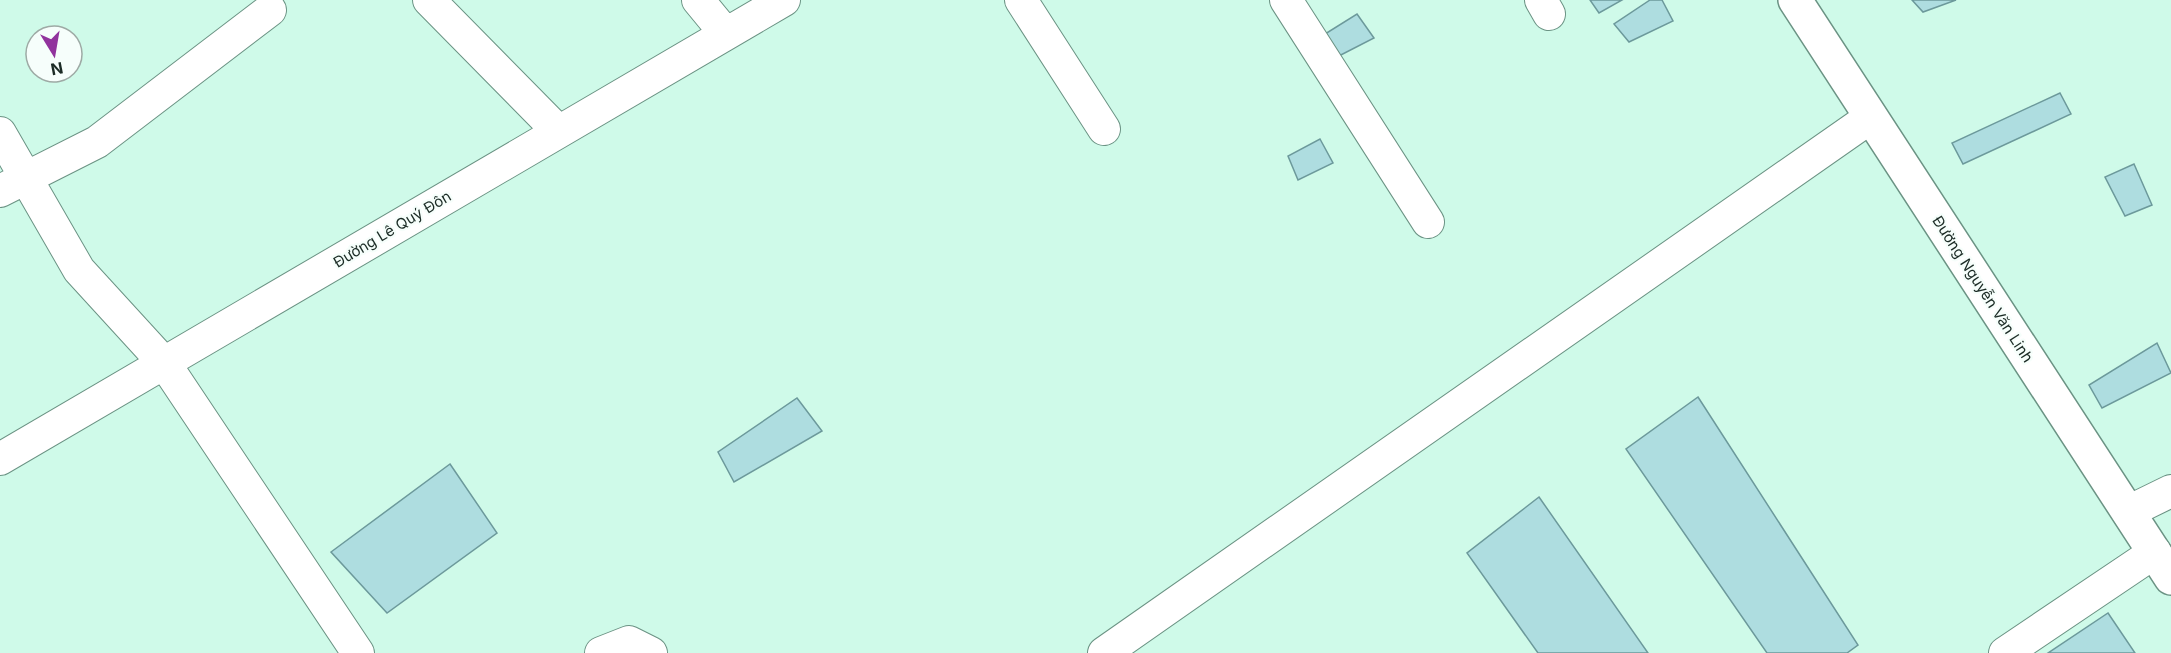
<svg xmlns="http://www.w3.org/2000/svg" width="2171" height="653" font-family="Inter,sans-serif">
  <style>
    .building { fill: #aedde0; stroke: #6c999b; stroke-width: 1.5 }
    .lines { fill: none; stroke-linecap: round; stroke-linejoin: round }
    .street-casing { stroke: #6b9384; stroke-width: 34 }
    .secondary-casing { stroke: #6b9384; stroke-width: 36 }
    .street { stroke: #fff; stroke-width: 32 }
    .secondary { stroke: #fff; stroke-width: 33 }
    .labels { text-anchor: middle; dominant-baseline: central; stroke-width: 4.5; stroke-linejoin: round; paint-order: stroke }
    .street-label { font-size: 15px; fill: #1b2b25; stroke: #f6fefb }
  </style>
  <rect width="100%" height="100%" fill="#cffae9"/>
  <path class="building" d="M 1590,0 L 1622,0 L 1599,13 Z
    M 1650,0 L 1662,0 L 1673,21 L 1629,42 L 1614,24 Z
    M 1912,0 L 1956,0 L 1923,12 Z
    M 1357,14 L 1374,38 L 1333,59 L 1317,39 Z
    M 2060,93 L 2071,114 L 1963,164 L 1952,143 Z
    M 1320,139 L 1333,163 L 1298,180 L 1288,156 Z
    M 2134,164 L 2152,205 L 2125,216 L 2105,177 Z
    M 2157,343 L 2171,373 L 2102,408 L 2089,385 Z
    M 1698,397 L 1858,645 L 1847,653 L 1767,653 L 1626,449 Z
    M 797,398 L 822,431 L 734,482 L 718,452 Z
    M 450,464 L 497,533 L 387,613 L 331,552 Z
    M 1539,497 L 1648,653 L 1538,653 L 1467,553 Z
    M 2108,613 L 2135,653 L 2048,653 Z"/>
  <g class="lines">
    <defs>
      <path id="street" d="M 429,0 L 558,131
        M 698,0 L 726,34
        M 1021,0 L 1104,129
        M 1286,0 L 1428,222
        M 1541,0 L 1549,14
        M 0,133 L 79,270 L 165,364 L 358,653
        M 0,191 L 97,142 L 270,10
        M 0,459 L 784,0
        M 2128,512 L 2171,491
        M 601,653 L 629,642 L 651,653
        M 1104,653 L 1871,117
        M 2005,653 L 2155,552"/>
      <path id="secondary" d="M 1795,0 L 2171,578"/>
    </defs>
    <use href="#street" class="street-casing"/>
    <use href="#secondary" class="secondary-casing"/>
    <use href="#street" class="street"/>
    <use href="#secondary" class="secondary"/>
  </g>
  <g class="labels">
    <g class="street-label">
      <text transform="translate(392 229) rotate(-31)">Đường Lê Quý Đôn</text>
      <text transform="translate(1983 289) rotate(57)">Đường Nguyễn Văn Linh</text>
    </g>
  </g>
  <g transform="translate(54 54) rotate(169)"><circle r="28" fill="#f6fefb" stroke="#9eaaa5" stroke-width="1.5"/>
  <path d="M0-4.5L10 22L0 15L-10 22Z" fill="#91339d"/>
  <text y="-9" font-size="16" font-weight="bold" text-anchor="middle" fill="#1b2b25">N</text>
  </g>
</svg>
